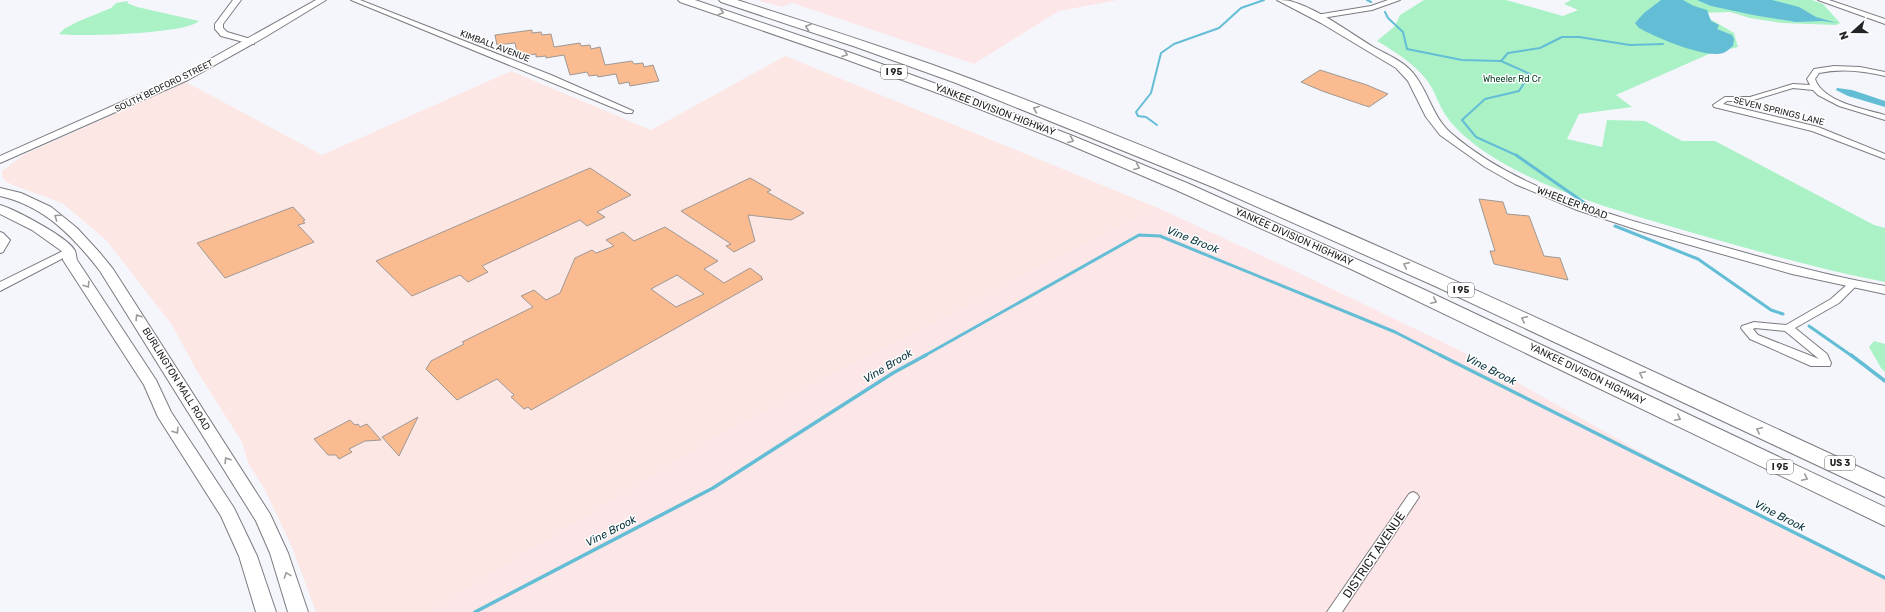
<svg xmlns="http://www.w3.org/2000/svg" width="1885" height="612" font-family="Rubik,sans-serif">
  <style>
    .commercial { fill: #fce6e7 }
    .medical { fill: #fce7e4 }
    .green { fill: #aaf1c6 }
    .water { fill: #63bdd5 }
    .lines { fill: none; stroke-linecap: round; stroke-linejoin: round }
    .stream-far2 { stroke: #63bdd5; stroke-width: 2 }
    .stream-far1 { stroke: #63bdd5; stroke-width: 3 }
    .stream { stroke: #63bdd5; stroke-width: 3.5 }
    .building { fill: #fbbb91; stroke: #9d9895; fill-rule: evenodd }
    .minor-casing { stroke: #7b7c81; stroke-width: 2 }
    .tertiary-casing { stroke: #7b7c81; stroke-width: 2 }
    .secondary-casing { stroke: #7b7c81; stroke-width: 2 }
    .motorway-casing { stroke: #7b7c81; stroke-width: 2 }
    .minor { fill: #fff; fill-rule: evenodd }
    .tertiary { fill: #fff; fill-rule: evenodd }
    .secondary { fill: #fff; fill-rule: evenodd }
    .motorway { fill: #fff; fill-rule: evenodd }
    .oneway { stroke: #9c9c9d }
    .labels { text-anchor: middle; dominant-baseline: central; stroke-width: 3; stroke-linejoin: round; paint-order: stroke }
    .far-street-label { font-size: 9px; fill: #232426; stroke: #fff }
    .shield { fill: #fff; stroke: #656667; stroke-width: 1 }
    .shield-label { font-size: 9px; font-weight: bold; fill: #232426 }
    .far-park-label { font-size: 9px; fill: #074127; stroke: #fff }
    .street-label { font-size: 10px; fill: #232426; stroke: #fff }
    .water-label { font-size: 11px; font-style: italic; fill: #06333d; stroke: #fff }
    .near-street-label { font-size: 12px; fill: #232426; stroke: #fff }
  </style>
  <rect width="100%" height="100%" fill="#f5f6fc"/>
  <path class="commercial" d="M 757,0 L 1118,0 L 1059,11 L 974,64 L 792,3 L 782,7 Z
    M 1156,207 L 1297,272 L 1461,351 L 1666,466 L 1885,577 L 1885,612 L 429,612 L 728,430 Z"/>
  <path class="medical" d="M 785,56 L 1156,207 L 728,430 L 429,612 L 316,612 L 292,547 L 265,490 L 248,463 L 242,442 L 197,371 L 172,325 L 106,240 L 62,203 L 13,185 L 5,181 L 2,176 L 2,171 L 23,155 L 186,82 L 322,155 L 511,71 L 651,130 Z"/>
  <path class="green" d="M 1424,0 L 1506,0 L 1563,16 L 1578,10 L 1564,4 L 1571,0 L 1812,0 L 1823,4 L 1840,23 L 1836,25 L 1782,23 L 1750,18 L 1730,12 L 1700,13 L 1734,33 L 1738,47 L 1709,54 L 1616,95 L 1632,107 L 1579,114 L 1567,139 L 1602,147 L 1607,120 L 1645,121 L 1682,141 L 1715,141 L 1874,225 L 1885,228 L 1885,282 C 1817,269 1750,249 1683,230 C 1614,209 1543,191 1482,150 C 1467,139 1451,126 1442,109 C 1436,98 1433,87 1425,78 C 1412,62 1394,51 1377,41 L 1395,26 L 1400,15 Z
    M 129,1 L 127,3 L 137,7 L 199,21 C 186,34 80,37 59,34 L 64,29 L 77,22 L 111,8 L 116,3 Z
    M 1874,341 L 1885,344 L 1885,372 L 1881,368 L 1869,347 Z"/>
  <path class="water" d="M 1661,0 L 1683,0 L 1694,6 L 1707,10 L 1711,21 L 1719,25 L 1717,29 L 1732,35 L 1734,39 L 1733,46 C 1730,48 1727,52 1723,53 C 1706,59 1655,37 1639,28 L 1635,23 L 1644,13 Z
    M 1697,0 L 1772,0 L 1799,7 L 1816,17 L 1837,23 L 1823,21 L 1796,22 L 1753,15 L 1711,6 Z
    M 1837,88 L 1852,90 L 1885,101 L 1885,107 L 1848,96 L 1836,90 Z"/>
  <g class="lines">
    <path class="stream-far2" d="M 1367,0 L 1371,2
      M 1385,12 L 1388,18 L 1403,32 L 1407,49 L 1462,60 L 1501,61 L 1530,74 L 1519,91 L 1485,99 L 1462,120 L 1476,137 L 1518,156
      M 1501,61 L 1508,53 L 1540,48 L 1562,37 L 1579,37 L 1630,45 L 1663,44
      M 1157,125 L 1146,117 L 1138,116 L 1136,112 L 1151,93 L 1161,53 L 1174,44 L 1219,28 L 1241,8 L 1264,0"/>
    <path class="stream-far1" d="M 1516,155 L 1589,206
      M 1615,226 L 1698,259 L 1771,310 L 1783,314
      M 1809,326 L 1852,356
      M 924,356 L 1139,235 L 1160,236 L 1395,332 L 1442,356"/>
    <path class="stream" d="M 1440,355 L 1885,578
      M 1851,355 L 1885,381
      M 475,612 L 713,488 L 893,373 L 926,355"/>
  </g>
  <path class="building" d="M 532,30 L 532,33 L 541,32 L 542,35 L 551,34 L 554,47 L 580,43 L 581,46 L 590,45 L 591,49 L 600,47 L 605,65 L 632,61 L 634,64 L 643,63 L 644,67 L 653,65 L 659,81 L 630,86 L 629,82 L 619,84 L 616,74 L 598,77 L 597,75 L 589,76 L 587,72 L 570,75 L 564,55 L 546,58 L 546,56 L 536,57 L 536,54 L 518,57 L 515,43 L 497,45 L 495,35 Z
    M 1320,70 L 1367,85 L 1388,94 L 1369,107 L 1322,91 L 1301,82 Z
    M 590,168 L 631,195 L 597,212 L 605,217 L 587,226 L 580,220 L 482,266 L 488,272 L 468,282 L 460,275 L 412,296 L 376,261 Z
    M 750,178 L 771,190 L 767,192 L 804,213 L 791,220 L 748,215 L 755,241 L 734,252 L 726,246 L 731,244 L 681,211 Z
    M 1479,199 L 1503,202 L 1507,214 L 1529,216 L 1544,256 L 1560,258 L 1568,280 L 1494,264 L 1490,251 L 1495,251 Z
    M 293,207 L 305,220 L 303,221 L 305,223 L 298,225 L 314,242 L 225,278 L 197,243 Z
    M 665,227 L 718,261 L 704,269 L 724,283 L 750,268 L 762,277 L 761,278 L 763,279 L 531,410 L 528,407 L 524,409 L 511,397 L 514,395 L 497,379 L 457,400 L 426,369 L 431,361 L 464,344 L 462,342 L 533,307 L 521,296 L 534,290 L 546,300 L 560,293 L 575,258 L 592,250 L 596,253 L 614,246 L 606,240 L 623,232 L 634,241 ZM 677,275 L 704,294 L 676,307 L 651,289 Z
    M 418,417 L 399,456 L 382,437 Z
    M 350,420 L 355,425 L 358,424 L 360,427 L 367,424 L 381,440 L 365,441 L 349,449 L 352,452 L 339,459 L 336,455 L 328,455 L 314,439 Z"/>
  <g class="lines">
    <defs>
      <path id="minor" d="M 351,0 L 360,0 L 551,75 L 633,111 L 632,113 L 626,113 Z
        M 1834,66 L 1860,67 L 1885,72 L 1885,76 C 1863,71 1842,68 1819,73 L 1815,79 C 1823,102 1864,109 1885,115 L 1885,120 L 1839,106 L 1818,95 L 1813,90 L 1793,88 L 1750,101 L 1727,101 L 1723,104 L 1818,127 L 1885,154 L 1885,159 L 1812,131 L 1714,107 L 1713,105 L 1725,97 L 1750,97 L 1793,84 L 1810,85 L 1807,79 L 1814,69 Z
        M 0,232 L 3,233 L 10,240 L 3,252 L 0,253 Z
        M 1853,281 L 1858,284 L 1839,303 L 1795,328 L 1827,354 L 1831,363 L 1830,366 L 1811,366 L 1750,339 L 1741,328 L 1742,326 L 1754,322 L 1786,325 L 1831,299 L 1850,282 ZM 1755,328 L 1785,331 L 1819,359 L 1758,335 L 1753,329 Z
        M 1413,492 L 1417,494 L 1419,497 L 1417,500 L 1342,612 L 1327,612 L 1409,494 Z"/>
      <path id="tertiary" d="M 233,0 L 241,0 L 223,24 L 223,28 L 227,32 L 254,40 L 254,44 L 251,44 L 221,36 L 215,29 L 215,24 Z
        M 1388,0 L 1400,0 L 1372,10 L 1316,19 L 1312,17 L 1316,15 L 1371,6 Z
        M 1818,0 L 1829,0 L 1885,19 L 1885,24 Z
        M 69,248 L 75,251 L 73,253 L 0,291 L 0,282 Z"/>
      <path id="secondary" d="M 316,0 L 326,0 L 265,37 L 188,80 L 0,163 L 0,156 L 180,76 Z
        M 1277,0 C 1281,0 1286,0 1290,1 C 1321,10 1348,32 1375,48 C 1388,55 1403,61 1413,73 C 1429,92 1432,117 1452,134 C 1520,192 1618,217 1703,241 C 1763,258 1823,275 1885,286 L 1885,294 L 1792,274 L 1641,231 L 1577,210 L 1515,184 L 1485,167 L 1440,135 L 1426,117 L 1408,81 L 1396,68 L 1321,23 Z
        M 0,188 L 21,193 L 51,207 L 77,228 L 100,253 L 113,269 L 270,514 L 288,553 L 308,612 L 288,612 L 270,553 L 256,521 L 100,271 C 73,236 44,206 0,196 Z
        M 0,205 C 14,209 70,238 75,251 C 76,253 76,257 77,260 L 156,380 L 171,412 L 234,508 L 257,556 L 276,612 L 256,612 L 239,556 L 221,516 L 158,417 L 144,385 L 63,260 L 63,252 L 32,230 L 0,214 Z"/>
      <path id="motorway" d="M 678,0 L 695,0 L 854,54 L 964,94 L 1073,136 L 1187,183 L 1425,290 L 1885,507 L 1885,526 L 1353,270 L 1176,190 L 1063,142 L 954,99 L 845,59 L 680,2 Z
        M 719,0 L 737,0 C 802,21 868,42 933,65 C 1258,183 1571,334 1885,479 L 1885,497 L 1437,287 L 1215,188 L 956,83 L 856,47 L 721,2 Z"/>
    </defs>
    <use href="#minor" class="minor-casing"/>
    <use href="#tertiary" class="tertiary-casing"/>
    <use href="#secondary" class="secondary-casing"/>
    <use href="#motorway" class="motorway-casing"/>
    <use href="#minor" class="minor"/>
    <use href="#tertiary" class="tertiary"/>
    <use href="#secondary" class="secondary"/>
    <use href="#motorway" class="motorway"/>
  </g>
  <defs><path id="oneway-chevron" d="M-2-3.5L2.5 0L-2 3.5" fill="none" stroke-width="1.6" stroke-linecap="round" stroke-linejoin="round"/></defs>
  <g class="oneway">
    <use href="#oneway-chevron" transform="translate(721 12) rotate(18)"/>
    <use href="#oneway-chevron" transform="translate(808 27) rotate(-162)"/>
    <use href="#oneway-chevron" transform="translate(845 54) rotate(20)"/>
    <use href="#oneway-chevron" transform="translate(1036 109) rotate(-158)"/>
    <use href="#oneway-chevron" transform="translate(1071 140) rotate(22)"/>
    <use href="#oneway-chevron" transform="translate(1137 167) rotate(23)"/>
    <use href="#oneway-chevron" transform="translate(57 217) rotate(-145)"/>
    <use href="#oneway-chevron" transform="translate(1406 265) rotate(-156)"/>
    <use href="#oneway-chevron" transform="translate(87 285) rotate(57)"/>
    <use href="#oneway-chevron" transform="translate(1434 301) rotate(25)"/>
    <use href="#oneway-chevron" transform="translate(138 317) rotate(-122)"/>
    <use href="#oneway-chevron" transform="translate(1524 319) rotate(-155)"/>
    <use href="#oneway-chevron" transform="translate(1642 374) rotate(-155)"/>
    <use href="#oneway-chevron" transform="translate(1678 418) rotate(26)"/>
    <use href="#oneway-chevron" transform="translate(1759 430) rotate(-155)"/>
    <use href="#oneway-chevron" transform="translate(176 431) rotate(57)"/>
    <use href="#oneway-chevron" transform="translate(227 460) rotate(-122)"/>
    <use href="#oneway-chevron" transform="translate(1805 478) rotate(25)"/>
    <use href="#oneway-chevron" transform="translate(287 575) rotate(-110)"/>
  </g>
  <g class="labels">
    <g class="far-street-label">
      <text transform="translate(495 46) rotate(21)">KIMBALL AVENUE</text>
      <text transform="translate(164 86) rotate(-26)">SOUTH BEDFORD STREET</text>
      <text transform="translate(1779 111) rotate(14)">SEVEN SPRINGS LANE</text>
    </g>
    <g class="shield">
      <rect x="881" y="65" width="26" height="14" rx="3"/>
      <rect x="1448" y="283" width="26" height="14" rx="3"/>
      <rect x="1825" y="456" width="30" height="14" rx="3"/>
      <rect x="1767" y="460" width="26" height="14" rx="3"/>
    </g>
    <g class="shield-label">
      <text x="894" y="72">I 95</text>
      <text x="1461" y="290">I 95</text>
      <text x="1840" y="463">US 3</text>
      <text x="1780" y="467">I 95</text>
    </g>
    <g class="far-park-label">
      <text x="1512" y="79">Wheeler Rd Cr</text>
    </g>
    <g class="street-label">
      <text transform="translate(995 110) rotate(21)">YANKEE DIVISION HIGHWAY</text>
      <text transform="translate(1572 203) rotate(21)">WHEELER ROAD</text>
      <text transform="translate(1294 237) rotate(24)">YANKEE DIVISION HIGHWAY</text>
      <text transform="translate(1587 374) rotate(26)">YANKEE DIVISION HIGHWAY</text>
      <text transform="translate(176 379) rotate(58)">BURLINGTON MALL ROAD</text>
    </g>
    <g class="water-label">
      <text transform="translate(1193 240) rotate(22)">Vine Brook</text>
      <text transform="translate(888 366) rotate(-31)">Vine Brook</text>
      <text transform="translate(1491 370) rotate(27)">Vine Brook</text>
      <text transform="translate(1780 516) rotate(27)">Vine Brook</text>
      <text transform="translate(611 531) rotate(-27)">Vine Brook</text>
    </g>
    <g class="near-street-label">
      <text transform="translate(1374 555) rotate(-56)">DISTRICT AVENUE</text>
    </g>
  </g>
  <g transform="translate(1853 32) rotate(249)" stroke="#ffffff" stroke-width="3" paint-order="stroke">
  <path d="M0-3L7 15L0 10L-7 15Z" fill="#232426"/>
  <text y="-6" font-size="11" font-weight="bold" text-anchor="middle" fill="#232426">N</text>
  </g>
</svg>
